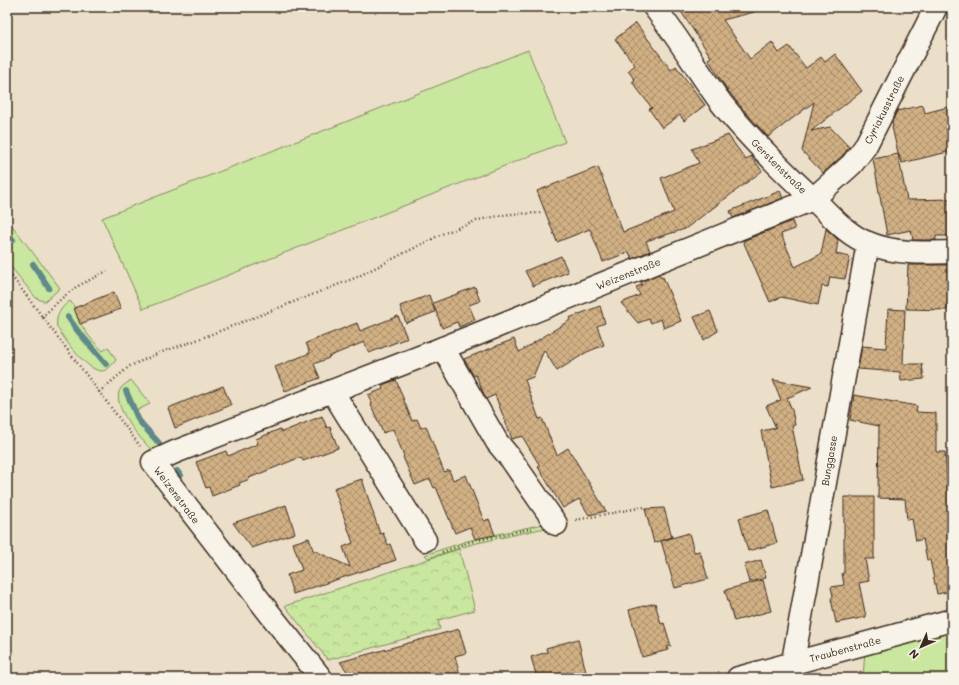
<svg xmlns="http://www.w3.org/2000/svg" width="959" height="685" font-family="Mali,sans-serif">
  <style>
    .grass { fill: #c9e79f; stroke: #82885e }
    .forest { fill: url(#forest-crowns); stroke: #82885e }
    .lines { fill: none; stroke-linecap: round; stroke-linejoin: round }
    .stream { stroke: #60898a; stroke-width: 6 }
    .building { fill: url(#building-cross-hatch); stroke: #3b2a1e }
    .minor-casing { stroke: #3b2a1e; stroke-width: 25 }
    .path { stroke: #3b2a1e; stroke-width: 2.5; stroke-dasharray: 1 3; stroke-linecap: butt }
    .minor { stroke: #f7f3e8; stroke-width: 22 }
    .labels { text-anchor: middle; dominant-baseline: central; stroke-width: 4; stroke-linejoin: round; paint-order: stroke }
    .street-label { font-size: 10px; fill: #3b2a1e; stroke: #f7f3e8 }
  </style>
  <defs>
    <pattern id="forest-crowns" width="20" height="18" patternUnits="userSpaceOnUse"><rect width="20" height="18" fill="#c9e79f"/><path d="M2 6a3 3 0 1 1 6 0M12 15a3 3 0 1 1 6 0" fill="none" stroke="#aec688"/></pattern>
    <pattern id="building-cross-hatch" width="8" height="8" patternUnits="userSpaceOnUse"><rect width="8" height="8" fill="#d1b084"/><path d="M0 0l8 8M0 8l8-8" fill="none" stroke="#ab8f6b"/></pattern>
  </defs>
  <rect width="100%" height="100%" fill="#ecdfca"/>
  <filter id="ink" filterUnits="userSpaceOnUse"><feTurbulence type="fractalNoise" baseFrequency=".025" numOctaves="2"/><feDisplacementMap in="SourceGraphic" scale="8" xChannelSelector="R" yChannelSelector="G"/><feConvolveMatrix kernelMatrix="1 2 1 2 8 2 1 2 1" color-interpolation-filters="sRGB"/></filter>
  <g filter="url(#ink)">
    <path class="grass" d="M 528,50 L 565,142 L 143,309 L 102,218 Z
      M 7,219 L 60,288 L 46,301 L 43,301 L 36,298 L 7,262 Z
      M 70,301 L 74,306 L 74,308 C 82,329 87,335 103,351 L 108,347 L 116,360 C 112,365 108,371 101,371 C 86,370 64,339 57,327 C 55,316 61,307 70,301 Z
      M 131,380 L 150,404 L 135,411 L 164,449 L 157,451 L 152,450 C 141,440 109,404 121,388 C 123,385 128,383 131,380 Z
      M 543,524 L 545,528 L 473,544 L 428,558 L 425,555 L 467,541 Z
      M 952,626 L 952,678 L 863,678 L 865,650 Z"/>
    <path class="forest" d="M 459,549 L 475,610 L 438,620 L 440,629 L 328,660 L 285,606 Z"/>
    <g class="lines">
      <path class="stream" d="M 7,233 L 13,240
        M 33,264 L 49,288
        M 68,317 L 77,330 L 106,364
        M 126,391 L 139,421 L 159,443
        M 177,471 L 180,475"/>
    </g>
    <path class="building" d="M 678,7 L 754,7 L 754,12 L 723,20 L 750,59 L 772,42 L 779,53 L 789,46 L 806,68 L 821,57 L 825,62 L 835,54 L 862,91 L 811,131 L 830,127 L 849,147 L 843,155 L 823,173 L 802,151 L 814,102 L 768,137 L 742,108 L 726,88 L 708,59 L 711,57 Z
      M 636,23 L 671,70 L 676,66 L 705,105 L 684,121 L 680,115 L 662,128 L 649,109 L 652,108 L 632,82 L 635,80 L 628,71 L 635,65 L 615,39 Z
      M 923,105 L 925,113 L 948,107 L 950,113 L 952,113 L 952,151 L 902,163 L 898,153 L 892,127 L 893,127 L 892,122 L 897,111 Z
      M 728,135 L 746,160 L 751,156 L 762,171 L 685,229 L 646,241 L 650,251 L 632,259 L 629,252 L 603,262 L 590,229 L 557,242 L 537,191 L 598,167 L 623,232 L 674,212 L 661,178 L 699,163 L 692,149 Z
      M 898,154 L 907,200 L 952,199 L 952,236 L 936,236 L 936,240 L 913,240 L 911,230 L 887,235 L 873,159 Z
      M 780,191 L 783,198 L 733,218 L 730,211 Z
      M 792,221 L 795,229 L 781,234 L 795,267 L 821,254 L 826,229 L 838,240 L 836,254 L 850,257 L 845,279 L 830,277 L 828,287 L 822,286 L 818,305 L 781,297 L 770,302 L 743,241 Z
      M 561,256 L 568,272 L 533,286 L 525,271 Z
      M 908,265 L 952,265 L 952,304 L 947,304 L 947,310 L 906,309 Z
      M 659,274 L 661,278 L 663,277 L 681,321 L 664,328 L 661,319 L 651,323 L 649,319 L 638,323 L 621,303 L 640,295 L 636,287 L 642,285 L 641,282 Z
      M 475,287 L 480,301 L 469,305 L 475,320 L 459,327 L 457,322 L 442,328 L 433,303 Z
      M 114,292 L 121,309 L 80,324 L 74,308 Z
      M 429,295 L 435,312 L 406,323 L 400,306 Z
      M 600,306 L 605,323 L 597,326 L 604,345 L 587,352 L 557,371 L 544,350 L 533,377 L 525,380 L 539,419 L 542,418 L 557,455 L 568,448 L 606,511 L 589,515 L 579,499 L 563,508 L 538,467 L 540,466 L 522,436 L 512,439 L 495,395 L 486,399 L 476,375 L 474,376 L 464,359 L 514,339 L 519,352 L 570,320 L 569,318 Z
      M 888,309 L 905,310 L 903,364 L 922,364 L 924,379 L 901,381 L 900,372 L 858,369 L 862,346 L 886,348 Z
      M 710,311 L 718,331 L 704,340 L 694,317 Z
      M 398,316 L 407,338 L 369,353 L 364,342 L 328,357 L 329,358 L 314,364 L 320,378 L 285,391 L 275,367 L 310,353 L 306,343 L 357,323 L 360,331 Z
      M 396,380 L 412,421 L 417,419 L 421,428 L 426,426 L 444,472 L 449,470 L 453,480 L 466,475 L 484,521 L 489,519 L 495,535 L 475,539 L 470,527 L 455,533 L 436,487 L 434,488 L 430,479 L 415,485 L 403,457 L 404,456 L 393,429 L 383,433 L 371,405 L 372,404 L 368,395 L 383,389 L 382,385 Z
      M 773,380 L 812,387 L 787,398 L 792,410 L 795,425 L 792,426 L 803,480 L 772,487 L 761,431 L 776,428 L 766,406 L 781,400 Z
      M 223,386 L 231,405 L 175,428 L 168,408 Z
      M 854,395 L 917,406 L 916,412 L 936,413 L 936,452 L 945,452 L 948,489 L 952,489 L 952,591 L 937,594 L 930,560 L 927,560 L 923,539 L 916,541 L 912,519 L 907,520 L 905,499 L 878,498 L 879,426 L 850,420 Z
      M 322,416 L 327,428 L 330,427 L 338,448 L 303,461 L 301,457 L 249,478 L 250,479 L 239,483 L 240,485 L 212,496 L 209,487 L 206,488 L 196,462 L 226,451 L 228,456 L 258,444 L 256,439 L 280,429 L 282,432 Z
      M 362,479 L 380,534 L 383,533 L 388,545 L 390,544 L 396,560 L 293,594 L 287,575 L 302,570 L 293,543 L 309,538 L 313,550 L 350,567 L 343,547 L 353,543 L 334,488 Z
      M 844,497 L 874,497 L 874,559 L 865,559 L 869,581 L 859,583 L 866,617 L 836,623 L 831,599 L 833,596 L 831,587 L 844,585 L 842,573 L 844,573 Z
      M 286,505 L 295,533 L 252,548 L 233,523 Z
      M 664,508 L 672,537 L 654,543 L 645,509 Z
      M 768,510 L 777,543 L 748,551 L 739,518 Z
      M 689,533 L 694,552 L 700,551 L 708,579 L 675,588 L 661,541 Z
      M 761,560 L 766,578 L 749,582 L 744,565 Z
      M 763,580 L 771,611 L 734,621 L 725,590 Z
      M 655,603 L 661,624 L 664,623 L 671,646 L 667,647 L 668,650 L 642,657 L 629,610 Z
      M 459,629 L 466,653 L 455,656 L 461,678 L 352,678 L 340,662 Z
      M 578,639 L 586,672 L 564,678 L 537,678 L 531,657 L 547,652 L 546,648 Z"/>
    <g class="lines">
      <defs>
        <g id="minor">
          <path id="s1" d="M 654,7 C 679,38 698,72 722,104 C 749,138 780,168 812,198 C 830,214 845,234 868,243 C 895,254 923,253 952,252"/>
          <path d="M 443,348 L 497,442 L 511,459 L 556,524"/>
          <path d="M 332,391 L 425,540"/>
          <path id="s2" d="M 321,678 L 270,614 L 153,462 L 175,452 L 443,348 L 813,199 L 852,164 L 865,147 L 936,7"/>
          <path id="s3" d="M 738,678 L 952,620"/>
          <path id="s4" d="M 790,678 L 868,243"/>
        </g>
      </defs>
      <use href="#minor" class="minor-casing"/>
      <path class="path" d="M 7,270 L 140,446
        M 42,317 L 62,298 L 76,287 L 107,271
        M 99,392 L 130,366 L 159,353 L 194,341 L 355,278 L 442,234 L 479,220 L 493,217 L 510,214 L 541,213
        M 576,520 L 644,507
        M 442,552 L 470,542 L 534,528"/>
      <use href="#minor" class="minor"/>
    </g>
  </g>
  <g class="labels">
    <g class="street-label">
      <text stroke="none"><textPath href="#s2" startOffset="1100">Cyriakusstraße</textPath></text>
      <text stroke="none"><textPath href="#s1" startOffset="203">Gerstenstraße</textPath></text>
      <text stroke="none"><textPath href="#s2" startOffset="785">Weizenstraße</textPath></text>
      <text stroke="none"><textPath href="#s4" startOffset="221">Bunggasse</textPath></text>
      <text transform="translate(177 495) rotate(53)">Weizenstraße</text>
      <text stroke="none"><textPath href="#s3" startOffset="111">Traubenstraße</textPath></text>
    </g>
  </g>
  <rect width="959" height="685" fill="none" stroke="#f7f3e8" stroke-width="24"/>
  <rect x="12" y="12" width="935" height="661" fill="none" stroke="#3b2a1e" stroke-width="1.5" filter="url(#ink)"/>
  <g transform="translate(921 647) rotate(225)" stroke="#f7f3e8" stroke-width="3" paint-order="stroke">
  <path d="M0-3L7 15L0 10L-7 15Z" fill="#3b2a1e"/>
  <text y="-6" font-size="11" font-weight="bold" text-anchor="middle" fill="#3b2a1e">N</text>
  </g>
</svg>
